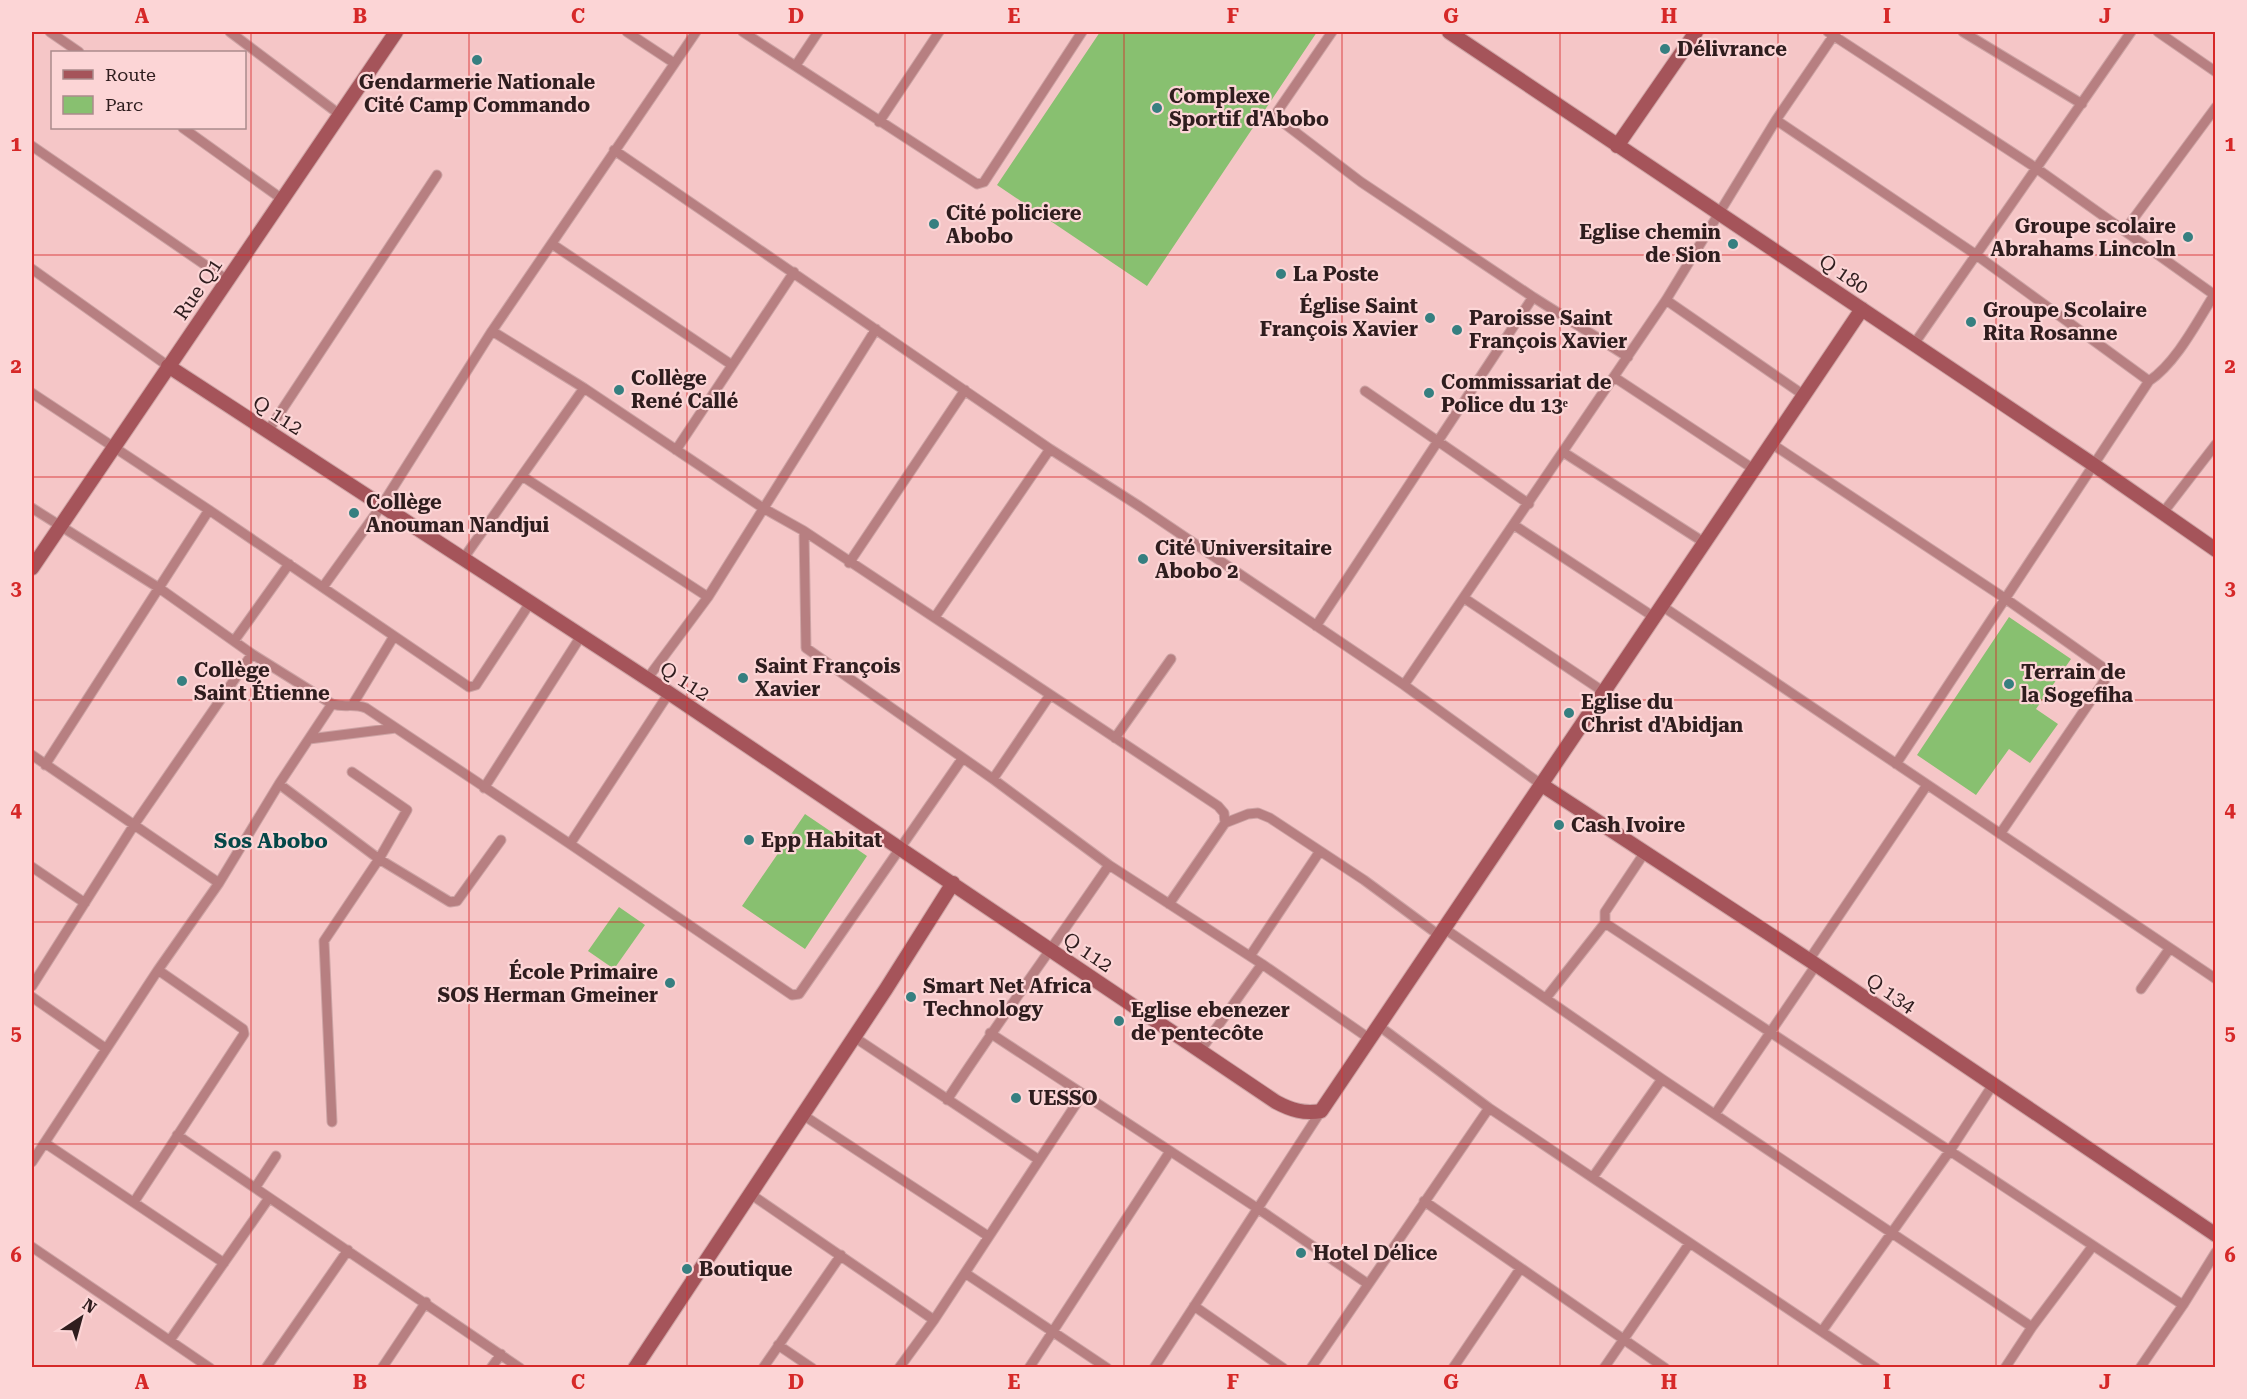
<svg xmlns="http://www.w3.org/2000/svg" width="2247" height="1399" font-family="'Roboto Serif',serif">
  <style>
    .green { fill: #88c070 }
    .lines { fill: none; stroke-linecap: round; stroke-linejoin: round }
    .street-casing { stroke: #cda4a5; stroke-width: 11 }
    .secondary-casing { stroke: #cda4a5; stroke-width: 16 }
    .street { stroke: #b77f81; stroke-width: 9 }
    .secondary { stroke: #a5545a; stroke-width: 14 }
    .grid { fill: none; stroke: #d62828; stroke-width: 1.5; stroke-opacity: 0.55 }
    .poi-dot { fill: #367f80; stroke: #fcd5d6; stroke-width: 2 }
    .labels { text-anchor: middle; dominant-baseline: central; stroke-width: 4.5; stroke-linejoin: round; paint-order: stroke }
    .poi-label { font-size: 20px; font-weight: bold; fill: #2f1d1e; stroke: #fcd5d6; text-anchor: start }
    .street-label { font-size: 20px; fill: #2f1d1e; stroke: #fcd5d6 }
    .neighbourhood-label { font-size: 21px; font-weight: bold; fill: #044748; stroke: #fcd5d6 }
    .neatline { fill: none; stroke: #d62828; stroke-width: 2 }
    .grid-label { font-size: 20px; text-anchor: middle; font-weight: bold; fill: #d62828 }
  </style>
  <rect width="100%" height="100%" fill="#f5c6c7"/>
  <path class="green" d="M 1100,32 L 1317,32 L 1147,286 L 997,185 Z
    M 2009,617 L 2071,659 L 2036,709 L 2058,724 L 2030,763 L 2009,749 L 1976,795 L 1917,755 Z
    M 805,814 L 867,856 L 805,949 L 742,906 Z
    M 619,907 L 645,925 L 614,969 L 588,951 Z"/>
  <g class="lines">
    <defs>
      <path id="street" d="M 50,32 L 79,52
        M 230,32 L 339,114
        M 627,32 L 674,63
        M 743,32 L 977,184 L 984,182 L 1082,32
        M 1332,32 L 1277,112 L 1277,118 L 1361,182 L 1533,297 L 1628,357
        M 1828,32 L 2036,168 L 2216,296
        M 1963,32 L 2082,104
        M 2158,32 L 2216,72
        M 796,65 L 818,32
        M 1776,120 L 1975,254 L 2149,381
        M 879,122 L 939,32
        M 183,128 L 282,199
        M 32,146 L 227,280
        M 614,150 L 1050,449 L 1139,506 L 1404,685 L 1542,785
        M 2125,230 L 2216,107
        M 552,244 L 732,365
        M 32,269 L 168,366
        M 1666,300 L 1805,396
        M 492,331 L 584,388 L 763,508 L 804,531 L 1218,806 L 1224,813 L 1225,823
        M 1914,344 L 2131,32
        M 1614,377 L 1755,470
        M 1365,391 L 1529,504
        M 32,393 L 209,510 L 469,687 L 476,685 L 530,603
        M 268,431 L 437,175
        M 1772,444 L 2006,599 L 2108,671 L 2109,674 L 2000,834
        M 676,450 L 794,272
        M 1563,452 L 1705,543
        M 522,476 L 708,597
        M 32,508 L 159,588 L 252,654 L 332,704 C 345,708 352,703 366,708 L 570,844 L 792,995 L 799,994 L 962,759
        M 2162,514 L 2216,444
        M 1514,525 L 1654,617
        M 804,531 L 806,648 L 993,779 L 1109,865 L 1262,964 L 1370,1039
        M 463,559 L 584,388
        M 849,563 L 965,390
        M 323,587 L 382,505 L 492,331 L 696,32
        M 1464,598 L 1604,692
        M 1662,606 L 2216,979
        M 935,617 L 1050,449
        M 1316,626 L 1533,297
        M 234,641 L 289,564
        M 647,679 L 708,597 L 876,329
        M 1404,685 L 1666,300 L 1776,120 L 1836,32
        M 353,704 L 394,636
        M 1115,738 L 1171,659
        M 309,739 L 396,728
        M 32,755 L 219,883
        M 1896,764 L 2149,381 C 2176,363 2197,322 2214,295
        M 45,765 L 209,510
        M 993,779 L 1050,695
        M 279,784 L 379,859 L 450,902 L 457,901 L 501,840
        M 484,788 L 581,636
        M 570,844 L 669,693
        M 32,867 L 85,903
        M 1169,904 L 1225,823 L 1248,814 L 1258,813 L 1270,818 L 1364,880 L 1440,936
        M 1605,923 L 2183,1305
        M 1445,929 L 1662,1079 L 2032,1327
        M 1250,956 L 1320,851
        M 1809,960 L 1927,785
        M 32,986 L 134,825 L 252,654
        M 2141,989 L 2170,948
        M 32,997 L 105,1048
        M 1546,998 L 1605,923 L 1605,912 L 1645,852
        M 1379,1026 L 1489,1108 L 1876,1368
        M 990,1033 L 1257,1208 L 1368,1284
        M 854,1037 L 1039,1160
        M 1200,1051 L 1262,964
        M 947,1100 C 999,1020 1056,943 1109,865
        M 1715,1114 L 1816,965
        M 803,1115 L 988,1236
        M 332,1122 L 324,941 L 379,859 L 407,810 L 352,772
        M 177,1135 L 520,1368
        M 45,1143 L 224,1263
        M 32,1162 L 158,970 L 219,883 L 279,784 L 332,704
        M 1593,1177 L 1662,1079
        M 255,1188 L 276,1156
        M 749,1193 L 934,1320
        M 1424,1201 L 1665,1368
        M 134,1202 L 244,1034 L 243,1029 L 158,970
        M 32,1247 L 210,1368
        M 965,1273 L 1107,1368
        M 1194,1306 L 1283,1368
        M 1822,1331 L 1949,1152 L 1992,1086
        M 170,1340 L 269,1198
        M 778,1345 L 812,1368
        M 266,1368 L 348,1250
        M 382,1368 L 426,1302
        M 491,1368 L 501,1354
        M 763,1368 L 841,1255
        M 899,1368 L 934,1320 L 1082,1095
        M 1029,1368 L 1169,1153
        M 1154,1368 L 1321,1111
        M 1311,1368 L 1489,1108
        M 1453,1368 L 1520,1269
        M 1604,1368 L 1689,1244
        M 2005,1368 L 2032,1327 L 2092,1247
        M 2140,1368 L 2183,1305 L 2216,1252"/>
      <path id="secondary" d="M 1449,32 L 2094,465 L 2216,550
        M 1617,146 L 1696,32
        M 168,366 L 669,693 L 1276,1102 C 1291,1110 1304,1114 1321,1111 L 1862,309
        M 32,568 L 396,32
        M 1542,785 L 1809,960 L 2216,1235
        M 635,1368 L 886,989 L 953,883"/>
    </defs>
    <use href="#street" class="street-casing"/>
    <use href="#secondary" class="secondary-casing"/>
    <use href="#street" class="street"/>
    <use href="#secondary" class="secondary"/>
  </g>
  <path class="grid" d="M 251,32 L 251,1368M 469,32 L 469,1368M 687,32 L 687,1368M 905,32 L 905,1368M 1124,32 L 1124,1368M 1342,32 L 1342,1368M 1560,32 L 1560,1368M 1778,32 L 1778,1368M 1996,32 L 1996,1368M 32,255 L 2216,255M 32,477 L 2216,477M 32,700 L 2216,700M 32,922 L 2216,922M 32,1144 L 2216,1144"/>
  <g class="poi-dot">
    <circle cx="1665" cy="49" r="6"/>
    <circle cx="477" cy="60" r="6"/>
    <circle cx="1157" cy="108" r="6"/>
    <circle cx="934" cy="224" r="6"/>
    <circle cx="2188" cy="237" r="6"/>
    <circle cx="1733" cy="244" r="6"/>
    <circle cx="1281" cy="274" r="6"/>
    <circle cx="1430" cy="318" r="6"/>
    <circle cx="1971" cy="322" r="6"/>
    <circle cx="1457" cy="330" r="6"/>
    <circle cx="619" cy="390" r="6"/>
    <circle cx="1429" cy="393" r="6"/>
    <circle cx="354" cy="513" r="6"/>
    <circle cx="1143" cy="559" r="6"/>
    <circle cx="743" cy="678" r="6"/>
    <circle cx="182" cy="681" r="6"/>
    <circle cx="2009" cy="684" r="6"/>
    <circle cx="1569" cy="713" r="6"/>
    <circle cx="1559" cy="825" r="6"/>
    <circle cx="749" cy="840" r="6"/>
    <circle cx="670" cy="983" r="6"/>
    <circle cx="911" cy="997" r="6"/>
    <circle cx="1119" cy="1021" r="6"/>
    <circle cx="1016" cy="1098" r="6"/>
    <circle cx="1301" cy="1253" r="6"/>
    <circle cx="687" cy="1269" r="6"/>
  </g>
  <g class="labels">
    <g class="poi-label">
      <text x="1677" y="49">Délivrance</text>
      <text x="477" y="82" text-anchor="middle">Gendarmerie Nationale<tspan x="477" dy="23">Cité Camp Commando</tspan></text>
      <text x="1169" y="96">Complexe<tspan x="1169" dy="23">Sportif d'Abobo</tspan></text>
      <text x="946" y="213">Cité policiere<tspan x="946" dy="23">Abobo</tspan></text>
      <text x="2176" y="226" text-anchor="end">Groupe scolaire<tspan x="2176" dy="23">Abrahams Lincoln</tspan></text>
      <text x="1721" y="232" text-anchor="end">Eglise chemin<tspan x="1721" dy="23">de Sion</tspan></text>
      <text x="1293" y="274">La Poste</text>
      <text x="1418" y="306" text-anchor="end">Église Saint<tspan x="1418" dy="23">François Xavier</tspan></text>
      <text x="1983" y="310">Groupe Scolaire<tspan x="1983" dy="23">Rita Rosanne</tspan></text>
      <text x="1469" y="318">Paroisse Saint<tspan x="1469" dy="23">François Xavier</tspan></text>
      <text x="631" y="378">Collège<tspan x="631" dy="23">René Callé</tspan></text>
      <text x="1441" y="382">Commissariat de<tspan x="1441" dy="23">Police du 13ᵉ</tspan></text>
      <text x="366" y="502">Collège<tspan x="366" dy="23">Anouman Nandjui</tspan></text>
      <text x="1155" y="548">Cité Universitaire<tspan x="1155" dy="23">Abobo 2</tspan></text>
      <text x="755" y="666">Saint François<tspan x="755" dy="23">Xavier</tspan></text>
      <text x="194" y="670">Collège<tspan x="194" dy="23">Saint Étienne</tspan></text>
      <text x="2021" y="672">Terrain de<tspan x="2021" dy="23">la Sogefiha</tspan></text>
      <text x="1581" y="702">Eglise du<tspan x="1581" dy="23">Christ d'Abidjan</tspan></text>
      <text x="1571" y="825">Cash Ivoire</text>
      <text x="761" y="840">Epp Habitat</text>
      <text x="658" y="972" text-anchor="end">École Primaire<tspan x="658" dy="23">SOS Herman Gmeiner</tspan></text>
      <text x="923" y="986">Smart Net Africa<tspan x="923" dy="23">Technology</tspan></text>
      <text x="1131" y="1010">Eglise ebenezer<tspan x="1131" dy="23">de pentecôte</tspan></text>
      <text x="1028" y="1098">UESSO</text>
      <text x="1313" y="1253">Hotel Délice</text>
      <text x="699" y="1269">Boutique</text>
    </g>
    <g class="street-label">
      <text transform="translate(1844 274) rotate(34)">Q 180</text>
      <text transform="translate(198 289) rotate(-56)">Rue Q1</text>
      <text transform="translate(278 415) rotate(33)">Q 112</text>
      <text transform="translate(685 681) rotate(33)">Q 112</text>
      <text transform="translate(1088 952) rotate(34)">Q 112</text>
      <text transform="translate(1891 993) rotate(34)">Q 134</text>
    </g>
    <g class="neighbourhood-label">
      <text x="271" y="841">Sos Abobo</text>
    </g>
  </g>
  <rect width="2247" height="1399" fill="none" stroke="#fcd5d6" stroke-width="66"/>
  <rect x="51" y="51" width="195" height="78" fill="#fcd5d6" stroke="#aa8b8c" stroke-width="1.5"/>
  <rect x="63" y="70" width="30" height="9" fill="#a5545a" stroke="#aa8b8c" stroke-width="1.5"/>
  <text x="105" y="81" font-size="18" fill="#2f1d1e">Route</text>
  <rect x="63" y="96" width="30" height="18" fill="#88c070" stroke="#aa8b8c" stroke-width="1.5"/>
  <text x="105" y="111" font-size="18" fill="#2f1d1e">Parc</text>
  <g transform="translate(81 1318) rotate(36)" stroke="#fcd5d6" stroke-width="4.5" paint-order="stroke">
  <path d="M0-4.5L10 22L0 15L-10 22Z" fill="#2f1d1e"/>
  <text y="-9" font-size="16" font-weight="bold" text-anchor="middle" fill="#2f1d1e">N</text>
  </g>
  <rect x="33" y="33" width="2181" height="1333" class="neatline"/>
  <g class="grid-label">
    <text x="142" y="23">A</text>
    <text x="360" y="23">B</text>
    <text x="578" y="23">C</text>
    <text x="796" y="23">D</text>
    <text x="1014" y="23">E</text>
    <text x="1233" y="23">F</text>
    <text x="1451" y="23">G</text>
    <text x="1669" y="23">H</text>
    <text x="1887" y="23">I</text>
    <text x="2105" y="23">J</text>
    <text x="16" y="151">1</text>
    <text x="2230" y="151">1</text>
    <text x="16" y="373">2</text>
    <text x="2230" y="373">2</text>
    <text x="16" y="595">3</text>
    <text x="2230" y="595">3</text>
    <text x="16" y="817">4</text>
    <text x="2230" y="817">4</text>
    <text x="16" y="1040">5</text>
    <text x="2230" y="1040">5</text>
    <text x="16" y="1262">6</text>
    <text x="2230" y="1262">6</text>
    <text x="142" y="1389">A</text>
    <text x="360" y="1389">B</text>
    <text x="578" y="1389">C</text>
    <text x="796" y="1389">D</text>
    <text x="1014" y="1389">E</text>
    <text x="1233" y="1389">F</text>
    <text x="1451" y="1389">G</text>
    <text x="1669" y="1389">H</text>
    <text x="1887" y="1389">I</text>
    <text x="2105" y="1389">J</text>
  </g>
</svg>
